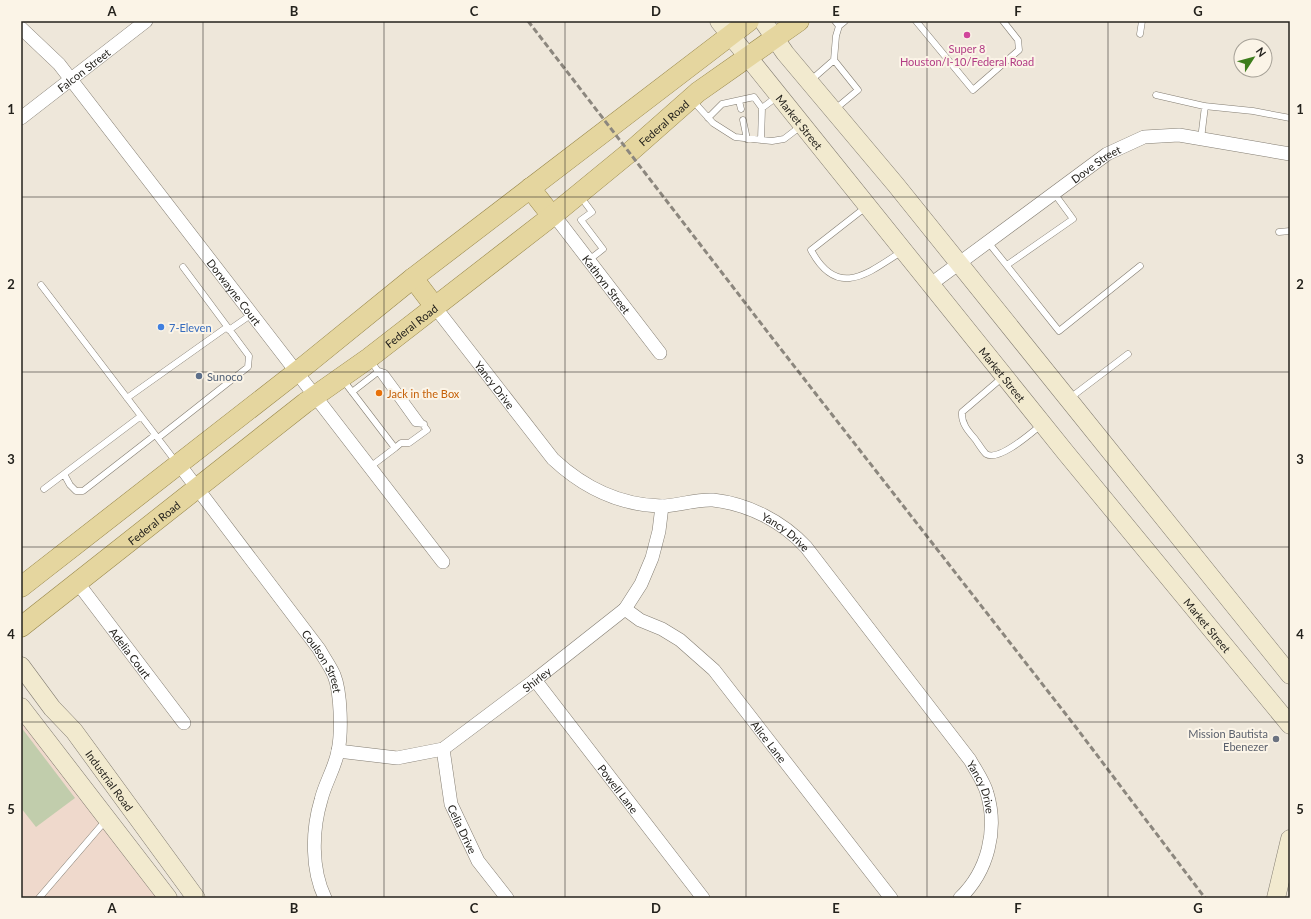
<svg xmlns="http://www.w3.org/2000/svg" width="1311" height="919" font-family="Lato,sans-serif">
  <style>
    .industrial { fill: #efd9cc }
    .green { fill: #c1cdac }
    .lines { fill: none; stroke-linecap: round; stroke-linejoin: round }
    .lane-casing { stroke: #837d72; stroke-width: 7 }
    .street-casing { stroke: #837d72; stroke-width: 14 }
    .secondary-casing { stroke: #837d72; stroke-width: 19 }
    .primary-casing { stroke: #968548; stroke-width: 21 }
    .lane { stroke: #fff; stroke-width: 6 }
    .street { stroke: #fff; stroke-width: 13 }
    .secondary { stroke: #f2eacf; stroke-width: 18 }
    .primary { stroke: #e5d69f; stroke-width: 20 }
    .rail { stroke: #8c877e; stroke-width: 3; stroke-dasharray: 6 3; stroke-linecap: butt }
    .grid { fill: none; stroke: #24221d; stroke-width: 1; stroke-opacity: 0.55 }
    .hotel-dot { fill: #d1479c; stroke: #fbf4e7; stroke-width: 1.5 }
    .shop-dot { fill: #3f7fe0; stroke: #fbf4e7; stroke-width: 1.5 }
    .service-dot { fill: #5c6f8a; stroke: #fbf4e7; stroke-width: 1.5 }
    .food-dot { fill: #e8710a; stroke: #fbf4e7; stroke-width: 1.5 }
    .worship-dot { fill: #6b7280; stroke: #fbf4e7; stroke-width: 1.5 }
    .labels { text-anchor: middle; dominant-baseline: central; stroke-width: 4; stroke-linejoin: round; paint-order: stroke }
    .hotel-label { font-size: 11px; fill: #b23c85; stroke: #fbf4e7 }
    .street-label { font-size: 11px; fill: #24221d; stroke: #fbf4e7 }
    .shop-label { font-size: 11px; fill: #366cbe; stroke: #fbf4e7; text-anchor: start }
    .service-label { font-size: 11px; fill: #4e5e75; stroke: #fbf4e7; text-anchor: start }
    .food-label { font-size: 11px; fill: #c56008; stroke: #fbf4e7; text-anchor: start }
    .worship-label { font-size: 11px; fill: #5b616d; stroke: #fbf4e7; text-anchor: end }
    .neatline { fill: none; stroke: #24221d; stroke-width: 1.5 }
    .grid-label { font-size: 13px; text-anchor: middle; font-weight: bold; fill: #24221d }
  </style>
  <rect width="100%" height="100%" fill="#eee7da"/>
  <path class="industrial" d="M 21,717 L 160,898 L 21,898 Z"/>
  <path class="green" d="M 21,727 L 75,798 L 36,827 L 21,808 Z"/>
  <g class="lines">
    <defs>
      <path id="lane" d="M 835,21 L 839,26 L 845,21
        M 916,21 L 973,90 L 1019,50 L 1018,40 L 1003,21
        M 1140,34 L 1142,21
        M 834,60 L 836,36 L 839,26
        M 810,81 L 834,60 L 858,90 L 834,110
        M 1156,95 L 1204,106 L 1253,111 L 1290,118
        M 693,101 L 713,123 L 735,137 L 772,141 L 784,139 L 801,126
        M 739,101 L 741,109
        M 708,118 L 722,104 L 754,97 L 762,108
        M 743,120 L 747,139
        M 1201,139 L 1205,106
        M 761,140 L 762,108 L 778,96
        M 580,196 L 592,212 L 581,220 L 603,249 L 589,260
        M 866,207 L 811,250 C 837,299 867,274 901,252
        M 1279,232 L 1290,231
        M 988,242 L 1059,331 L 1140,266
        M 1007,265 L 1073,219 L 1054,193
        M 41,285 L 176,462
        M 229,330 L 252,314
        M 370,360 L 415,423 L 424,424
        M 1003,377 L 962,412 C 961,423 968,431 975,439 C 978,443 982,450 986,454 C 999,462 1031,433 1041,425
        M 343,380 L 395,448 L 370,467
        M 352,392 L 379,371 L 385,373 L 427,430 L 409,443 L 401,443 L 395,448
        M 127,398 L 227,327
        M 1070,398 L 1128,354
        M 158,438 L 248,367 L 249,356 L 183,267
        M 64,474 L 70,485 L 76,491 L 83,491 L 155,435
        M 44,489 L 141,416
        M 39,898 L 106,820"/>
      <g id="street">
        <path id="s1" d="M 21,28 L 59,64 L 443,562"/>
        <path id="s2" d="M 21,118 L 146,21"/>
        <path id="s3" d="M 554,215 L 660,353"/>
        <path id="s4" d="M 931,284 L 1107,154 L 1144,137 L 1179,135 L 1290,154"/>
        <path id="s5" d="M 435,307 L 553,459 C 583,487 620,505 661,506 C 678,506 695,499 713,500 C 748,504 782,521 806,547 L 970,760 C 976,771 984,782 987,793 C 998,830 988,871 960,898"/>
        <path id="s6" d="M 178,463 L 319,649 C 324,658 330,666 334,675 C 341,692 342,733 338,751 C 335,768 325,783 321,800 C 312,830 311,869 325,898"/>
        <path id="s7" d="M 77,582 L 184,723"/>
        <path id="s8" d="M 625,609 L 640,620 L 662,629 L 680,640 L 714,670 L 891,898"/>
        <path id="s9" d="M 535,680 L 703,898"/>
        <path id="s10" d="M 443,749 L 451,804 L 478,861 L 507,898"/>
        <path id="s11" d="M 338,751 L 397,758 L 443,749 L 535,680 L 625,609 L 641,584 L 652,558 L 659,531 L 662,506"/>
      </g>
      <g id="secondary">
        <path id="s12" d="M 719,21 L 1066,453 L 1290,725"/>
        <path d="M 763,21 L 785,53 L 896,185 L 1290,675"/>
        <path id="s13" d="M 21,666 L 52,708 L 74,731 L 196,898"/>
        <path d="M 21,707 L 168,898"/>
        <path d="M 1276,898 L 1290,839"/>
      </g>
      <g id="primary">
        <path d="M 530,188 L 552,216"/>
        <path d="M 413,278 L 435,307"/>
        <path d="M 21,587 L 307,364 L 413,278 L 749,21"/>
        <path id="s14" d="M 21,627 L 305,403 L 369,358 L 552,216 L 630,152 L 698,92 L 799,21"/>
      </g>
    </defs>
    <use href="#lane" class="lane-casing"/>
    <use href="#street" class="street-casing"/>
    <use href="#secondary" class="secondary-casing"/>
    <use href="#primary" class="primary-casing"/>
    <use href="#lane" class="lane"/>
    <use href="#street" class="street"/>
    <use href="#secondary" class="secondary"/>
    <use href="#primary" class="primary"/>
    <path class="rail" d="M 528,21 L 773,339 L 1075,726 L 1205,898"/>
  </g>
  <path class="grid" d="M 203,21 L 203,898M 384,21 L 384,898M 565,21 L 565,898M 746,21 L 746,898M 927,21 L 927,898M 1108,21 L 1108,898M 21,197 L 1290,197M 21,372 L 1290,372M 21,547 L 1290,547M 21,722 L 1290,722"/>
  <circle class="hotel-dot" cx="967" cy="35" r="4"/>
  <circle class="shop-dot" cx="161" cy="327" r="4"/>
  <circle class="service-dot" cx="199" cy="376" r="4"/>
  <circle class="food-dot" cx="379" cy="393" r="4"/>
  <circle class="worship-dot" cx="1276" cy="739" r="4"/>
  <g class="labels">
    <g class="hotel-label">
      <text x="967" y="48">Super 8<tspan x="967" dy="13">Houston/I-10/Federal Road</tspan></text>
    </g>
    <g class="street-label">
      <text stroke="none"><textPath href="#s2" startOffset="79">Falcon Street</textPath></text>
      <text stroke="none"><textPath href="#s14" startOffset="817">Federal Road</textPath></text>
      <text stroke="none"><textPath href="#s12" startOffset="129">Market Street</textPath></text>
      <text stroke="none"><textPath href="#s4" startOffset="204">Dove Street</textPath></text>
      <text stroke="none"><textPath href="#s3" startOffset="87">Kathryn Street</textPath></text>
      <text stroke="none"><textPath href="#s1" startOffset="340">Dorwayne Court</textPath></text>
      <text stroke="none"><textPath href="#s14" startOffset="493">Federal Road</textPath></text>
      <text stroke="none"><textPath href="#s12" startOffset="453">Market Street</textPath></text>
      <text stroke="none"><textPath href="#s5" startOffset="98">Yancy Drive</textPath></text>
      <text stroke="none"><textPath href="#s14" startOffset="169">Federal Road</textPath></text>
      <text stroke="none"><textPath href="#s5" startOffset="446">Yancy Drive</textPath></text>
      <text stroke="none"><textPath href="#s12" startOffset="777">Market Street</textPath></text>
      <text stroke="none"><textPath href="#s7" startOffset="89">Adelia Court</textPath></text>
      <text stroke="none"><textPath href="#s6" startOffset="246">Coulson Street</textPath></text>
      <text stroke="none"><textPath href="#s11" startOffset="223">Shirley</textPath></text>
      <text stroke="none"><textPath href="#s8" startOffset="199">Alice Lane</textPath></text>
      <text stroke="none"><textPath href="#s13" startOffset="145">Industrial Road</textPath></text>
      <text stroke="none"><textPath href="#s5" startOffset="770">Yancy Drive</textPath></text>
      <text stroke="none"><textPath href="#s9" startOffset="137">Powell Lane</textPath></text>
      <text stroke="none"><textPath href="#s10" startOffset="83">Celia Drive</textPath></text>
    </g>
    <g class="shop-label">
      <text x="169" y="327">7-Eleven</text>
    </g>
    <g class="service-label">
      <text x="207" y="376">Sunoco</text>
    </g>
    <g class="food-label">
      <text x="387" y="393">Jack in the Box</text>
    </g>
    <g class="worship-label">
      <text x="1268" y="733">Mission Bautista<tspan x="1268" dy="13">Ebenezer</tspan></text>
    </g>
  </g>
  <rect width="1311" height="919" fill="none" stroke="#fbf4e7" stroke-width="44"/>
  <g transform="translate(1253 58) rotate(54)"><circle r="19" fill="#fbf4e7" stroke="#a5a096"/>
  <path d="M0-3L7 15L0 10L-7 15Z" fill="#3d7d1c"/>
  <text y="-6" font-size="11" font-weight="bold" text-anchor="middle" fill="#24221d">N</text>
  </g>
  <rect x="22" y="22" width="1267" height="875" class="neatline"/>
  <g class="grid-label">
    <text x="112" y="16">A</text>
    <text x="294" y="16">B</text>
    <text x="474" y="16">C</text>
    <text x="656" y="16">D</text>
    <text x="836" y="16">E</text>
    <text x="1018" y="16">F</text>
    <text x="1198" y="16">G</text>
    <text x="11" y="114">1</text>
    <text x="1300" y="114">1</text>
    <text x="11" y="289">2</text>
    <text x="1300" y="289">2</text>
    <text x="11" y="464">3</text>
    <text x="1300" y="464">3</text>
    <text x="11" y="639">4</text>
    <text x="1300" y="639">4</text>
    <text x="11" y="814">5</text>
    <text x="1300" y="814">5</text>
    <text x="112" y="913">A</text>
    <text x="294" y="913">B</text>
    <text x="474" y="913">C</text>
    <text x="656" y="913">D</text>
    <text x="836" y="913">E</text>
    <text x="1018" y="913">F</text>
    <text x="1198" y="913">G</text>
  </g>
</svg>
